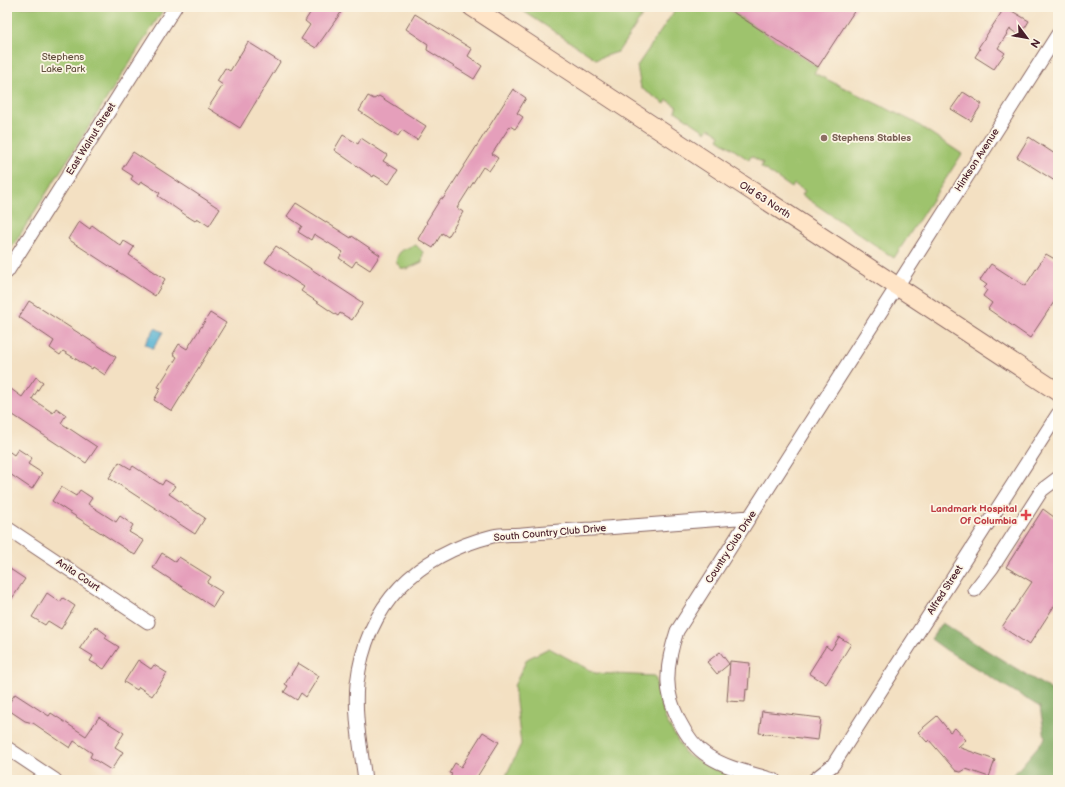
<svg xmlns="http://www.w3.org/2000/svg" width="1065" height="787" font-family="'Balsamiq Sans',sans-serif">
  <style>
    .green { fill: #9ec36d; stroke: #74714c }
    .forest { fill: #7ea960; stroke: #646446 }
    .water { fill: #53b1d2; stroke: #4e687e }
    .building { fill: #e59fbb }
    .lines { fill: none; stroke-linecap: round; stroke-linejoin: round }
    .minor-casing { stroke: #856360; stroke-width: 15 }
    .secondary-casing { stroke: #856360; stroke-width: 20 }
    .minor { stroke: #fff; stroke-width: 13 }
    .secondary { stroke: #ffe4c6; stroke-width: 18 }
    .education-dot { fill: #8d6e63; stroke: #fcf5e5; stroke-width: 1.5 }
    .health-dot { fill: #e0444e; stroke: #fcf5e5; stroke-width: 1.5 }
    .labels { text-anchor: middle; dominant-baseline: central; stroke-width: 3.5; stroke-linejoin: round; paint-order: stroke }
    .park-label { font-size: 10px; fill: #63503f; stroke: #fcf5e5 }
    .education-label { font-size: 10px; font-weight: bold; fill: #785e54; stroke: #fcf5e5; text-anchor: start }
    .street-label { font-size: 10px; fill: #4a1f2b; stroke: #fcf5e5 }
    .health-label { font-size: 10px; font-weight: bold; fill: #be3a42; stroke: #fcf5e5; text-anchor: end }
  </style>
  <rect width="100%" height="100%" fill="#fcf5e5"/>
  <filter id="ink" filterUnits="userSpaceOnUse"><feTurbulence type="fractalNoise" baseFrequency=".025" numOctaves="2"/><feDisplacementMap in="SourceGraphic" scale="8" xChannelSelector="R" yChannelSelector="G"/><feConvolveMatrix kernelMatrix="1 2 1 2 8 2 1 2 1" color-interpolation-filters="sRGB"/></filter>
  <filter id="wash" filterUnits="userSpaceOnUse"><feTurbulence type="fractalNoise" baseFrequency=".012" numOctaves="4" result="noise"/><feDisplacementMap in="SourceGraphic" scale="16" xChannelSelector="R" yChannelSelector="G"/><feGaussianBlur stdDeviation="0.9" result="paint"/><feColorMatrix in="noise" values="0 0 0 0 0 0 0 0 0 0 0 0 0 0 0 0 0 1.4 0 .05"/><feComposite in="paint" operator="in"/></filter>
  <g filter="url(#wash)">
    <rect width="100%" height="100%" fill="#f3e0c2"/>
    <path class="green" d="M 7,7 L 165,7 L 7,255 Z
      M 517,7 L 648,7 L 618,52 L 596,59 Z
      M 677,7 L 725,7 L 818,67 L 814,73 L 914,122 L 962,154 L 894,258 L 802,195 L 805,191 L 794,184 L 792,188 L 761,167 L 763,163 L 751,156 L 749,160 L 718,139 L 720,135 L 709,128 L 706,132 L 675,111 L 677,107 L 667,100 L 665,104 L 641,88 L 637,66 Z
      M 416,245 L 423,252 L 422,262 L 407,269 L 401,268 L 396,262 C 398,249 405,249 416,245 Z
      M 549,648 L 595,673 L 655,676 L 665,718 L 686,755 L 740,780 L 504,780 L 521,744 L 514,686 L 527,659 Z"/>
    <path class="forest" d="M 942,623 L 1058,694 L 1058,780 L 1007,780 L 1017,771 L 1045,738 L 1040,707 L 946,650 L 931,639 Z"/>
    <path class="water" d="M 155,328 L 163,332 L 153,349 L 145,344 Z"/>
    <g id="blocks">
      <path class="building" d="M 314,7 L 343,7 L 341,10 L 342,11 L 316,48 L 301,39 L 310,25 L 305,21 Z
        M 725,7 L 857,7 L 818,67 Z
        M 1005,7 L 1029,21 L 1020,36 L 1010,29 L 998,48 L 1005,53 L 994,69 L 975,57 L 980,49 L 978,48 Z
        M 415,14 L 472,49 L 468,56 L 482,66 L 474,79 L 427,50 L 428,44 L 406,29 Z
        M 248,42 L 280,62 L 240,128 L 208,108 L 223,85 L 217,81 L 225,68 L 230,71 Z
        M 513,89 L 526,98 L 517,113 L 523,117 L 515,129 L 510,126 L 492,154 L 498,158 L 489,171 L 483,167 L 457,208 L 463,212 L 448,237 L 442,233 L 433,248 L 418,239 L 427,223 L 426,222 L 441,198 L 443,199 Z
        M 963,92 L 982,104 L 971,121 L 951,109 Z
        M 368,96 L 374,99 L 379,96 L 426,126 L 417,140 L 402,130 L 398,136 L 359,111 Z
        M 343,135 L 358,144 L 361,138 L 387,155 L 383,161 L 398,170 L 389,184 L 374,175 L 373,177 L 334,150 Z
        M 1029,137 L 1058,156 L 1058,183 L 1017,157 Z
        M 133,152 L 220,209 L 209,226 L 197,218 L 195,221 L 187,216 L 158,196 L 160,193 L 141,181 L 139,185 L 131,179 L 133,176 L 122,169 Z
        M 296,203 L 351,238 L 352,236 L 380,255 L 370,270 L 356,261 L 352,267 L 339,258 L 343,252 L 314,234 L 311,240 L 298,232 L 302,226 L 287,216 Z
        M 79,221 L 90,229 L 92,225 L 121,246 L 124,241 L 134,247 L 129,255 L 165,279 L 155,296 L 68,239 Z
        M 276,246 L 363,303 L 352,320 L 340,313 L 338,316 L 329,310 L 301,291 L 304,287 L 265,262 Z
        M 1046,254 L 1058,261 L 1058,296 L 1030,338 L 988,309 L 992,303 L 983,296 L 987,290 L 984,288 L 987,285 L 980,280 L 991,264 L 1025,286 Z
        M 29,301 L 116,357 L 105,375 L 93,367 L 92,369 L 63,351 L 60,355 L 50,348 L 54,341 L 19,317 Z
        M 210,313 L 226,323 L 172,411 L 154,400 L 161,388 L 158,387 L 177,357 L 173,354 L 179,344 L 187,349 Z
        M 36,377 L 43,382 L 32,399 L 53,413 L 56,408 L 66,415 L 61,423 L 97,447 L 86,463 L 7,411 L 7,395 L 11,389 L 22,397 Z
        M 18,449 L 32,458 L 28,464 L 42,473 L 32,489 L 7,472 L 7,450 L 14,455 Z
        M 119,462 L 131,469 L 133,466 L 162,485 L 165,480 L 175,486 L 169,494 L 205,518 L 195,534 L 109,478 Z
        M 61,487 L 76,496 L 80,490 L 92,498 L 88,504 L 116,522 L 120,516 L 133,525 L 129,532 L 144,541 L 135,555 L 52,501 Z
        M 1043,509 L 1058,520 L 1058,600 L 1029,645 L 1002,627 L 1032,582 L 1006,567 Z
        M 162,553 L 176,562 L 179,557 L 211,577 L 207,583 L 222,592 L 213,607 L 153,568 Z
        M 7,567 L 25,579 L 7,606 Z
        M 47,593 L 60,602 L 63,598 L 75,606 L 61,629 L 48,621 L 45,625 L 32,617 Z
        M 95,626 L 107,635 L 105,638 L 119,647 L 104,669 L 90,661 L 93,656 L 80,648 Z
        M 839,637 L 851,644 L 826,684 L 809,673 L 826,646 L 831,650 Z
        M 720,652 L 729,664 L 717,674 L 707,662 Z
        M 138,660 L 151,669 L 154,665 L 167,673 L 152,696 L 139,687 L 137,690 L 124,682 Z
        M 730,661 L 750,663 L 748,690 L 746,689 L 745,702 L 727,701 Z
        M 298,663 L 319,676 L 306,697 L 301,693 L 297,700 L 284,692 L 288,686 L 285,684 Z
        M 15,694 L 49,716 L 51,713 L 86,736 L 99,717 L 124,733 L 115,747 L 123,752 L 111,770 L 90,757 L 92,753 L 74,741 L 70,748 L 33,723 L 25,721 L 7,709 L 7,706 Z
        M 762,711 L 821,718 L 818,740 L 759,733 Z
        M 937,716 L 950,732 L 955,728 L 966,740 L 958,747 L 995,760 L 989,777 L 966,769 L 961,772 L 956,771 L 929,740 L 927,742 L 918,732 Z
        M 483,732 L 499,742 L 475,780 L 449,780 L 452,774 L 449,773 L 455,763 L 461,767 Z"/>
    </g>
  </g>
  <g filter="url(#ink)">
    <use href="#blocks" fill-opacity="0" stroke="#856360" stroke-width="1"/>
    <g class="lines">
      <defs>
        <path id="minor" d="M 7,272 L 175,7
          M 7,528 L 148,622
          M 975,590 L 992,568 L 1042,490 L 1058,478
          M 7,748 L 55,780
          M 365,780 C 361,748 354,716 357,684 C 366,604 417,555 493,536 C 502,534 514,535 523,534 C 546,532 570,530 593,529 C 645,525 697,521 750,517
          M 774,780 C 752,773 728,769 708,756 C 686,742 666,702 668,676 C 668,660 672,646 677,631 L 1058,34
          M 814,780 L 833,765 L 1058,414"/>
        <path id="secondary" d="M 472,7 L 1058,392"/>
      </defs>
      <use href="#minor" class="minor-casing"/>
      <use href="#secondary" class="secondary-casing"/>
      <use href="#minor" class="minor"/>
      <use href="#secondary" class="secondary"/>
    </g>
  </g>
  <circle class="education-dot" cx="824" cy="138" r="4"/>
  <path class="health-dot" d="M1024 509h4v4h4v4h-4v4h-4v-4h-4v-4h4z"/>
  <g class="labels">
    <g class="park-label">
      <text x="63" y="57">Stephens<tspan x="63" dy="12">Lake Park</tspan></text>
    </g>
    <g class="education-label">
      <text x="832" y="138">Stephens Stables</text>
    </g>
    <g class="street-label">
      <text transform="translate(91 139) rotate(-58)">East Walnut Street</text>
      <text transform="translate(977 160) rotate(-57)">Hinkson Avenue</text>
      <text transform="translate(765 200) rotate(33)">Old 63 North</text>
      <text transform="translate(550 533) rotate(-5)">South Country Club Drive</text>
      <text transform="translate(731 547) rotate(-57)">Country Club Drive</text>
      <text transform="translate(78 575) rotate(34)">Anita Court</text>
      <text transform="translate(945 590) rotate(-57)">Alfred Street</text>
    </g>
    <g class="health-label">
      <text x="1017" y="509">Landmark Hospital<tspan x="1017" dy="12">Of Columbia</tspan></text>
    </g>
  </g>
  <rect width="1065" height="787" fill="none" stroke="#fcf5e5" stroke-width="24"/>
  <g transform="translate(1027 38) rotate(122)" stroke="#fcf5e5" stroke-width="3" paint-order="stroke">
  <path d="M0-3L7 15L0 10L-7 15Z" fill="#4a1f2b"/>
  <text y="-6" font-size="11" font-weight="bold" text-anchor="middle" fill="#4a1f2b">N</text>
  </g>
</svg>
